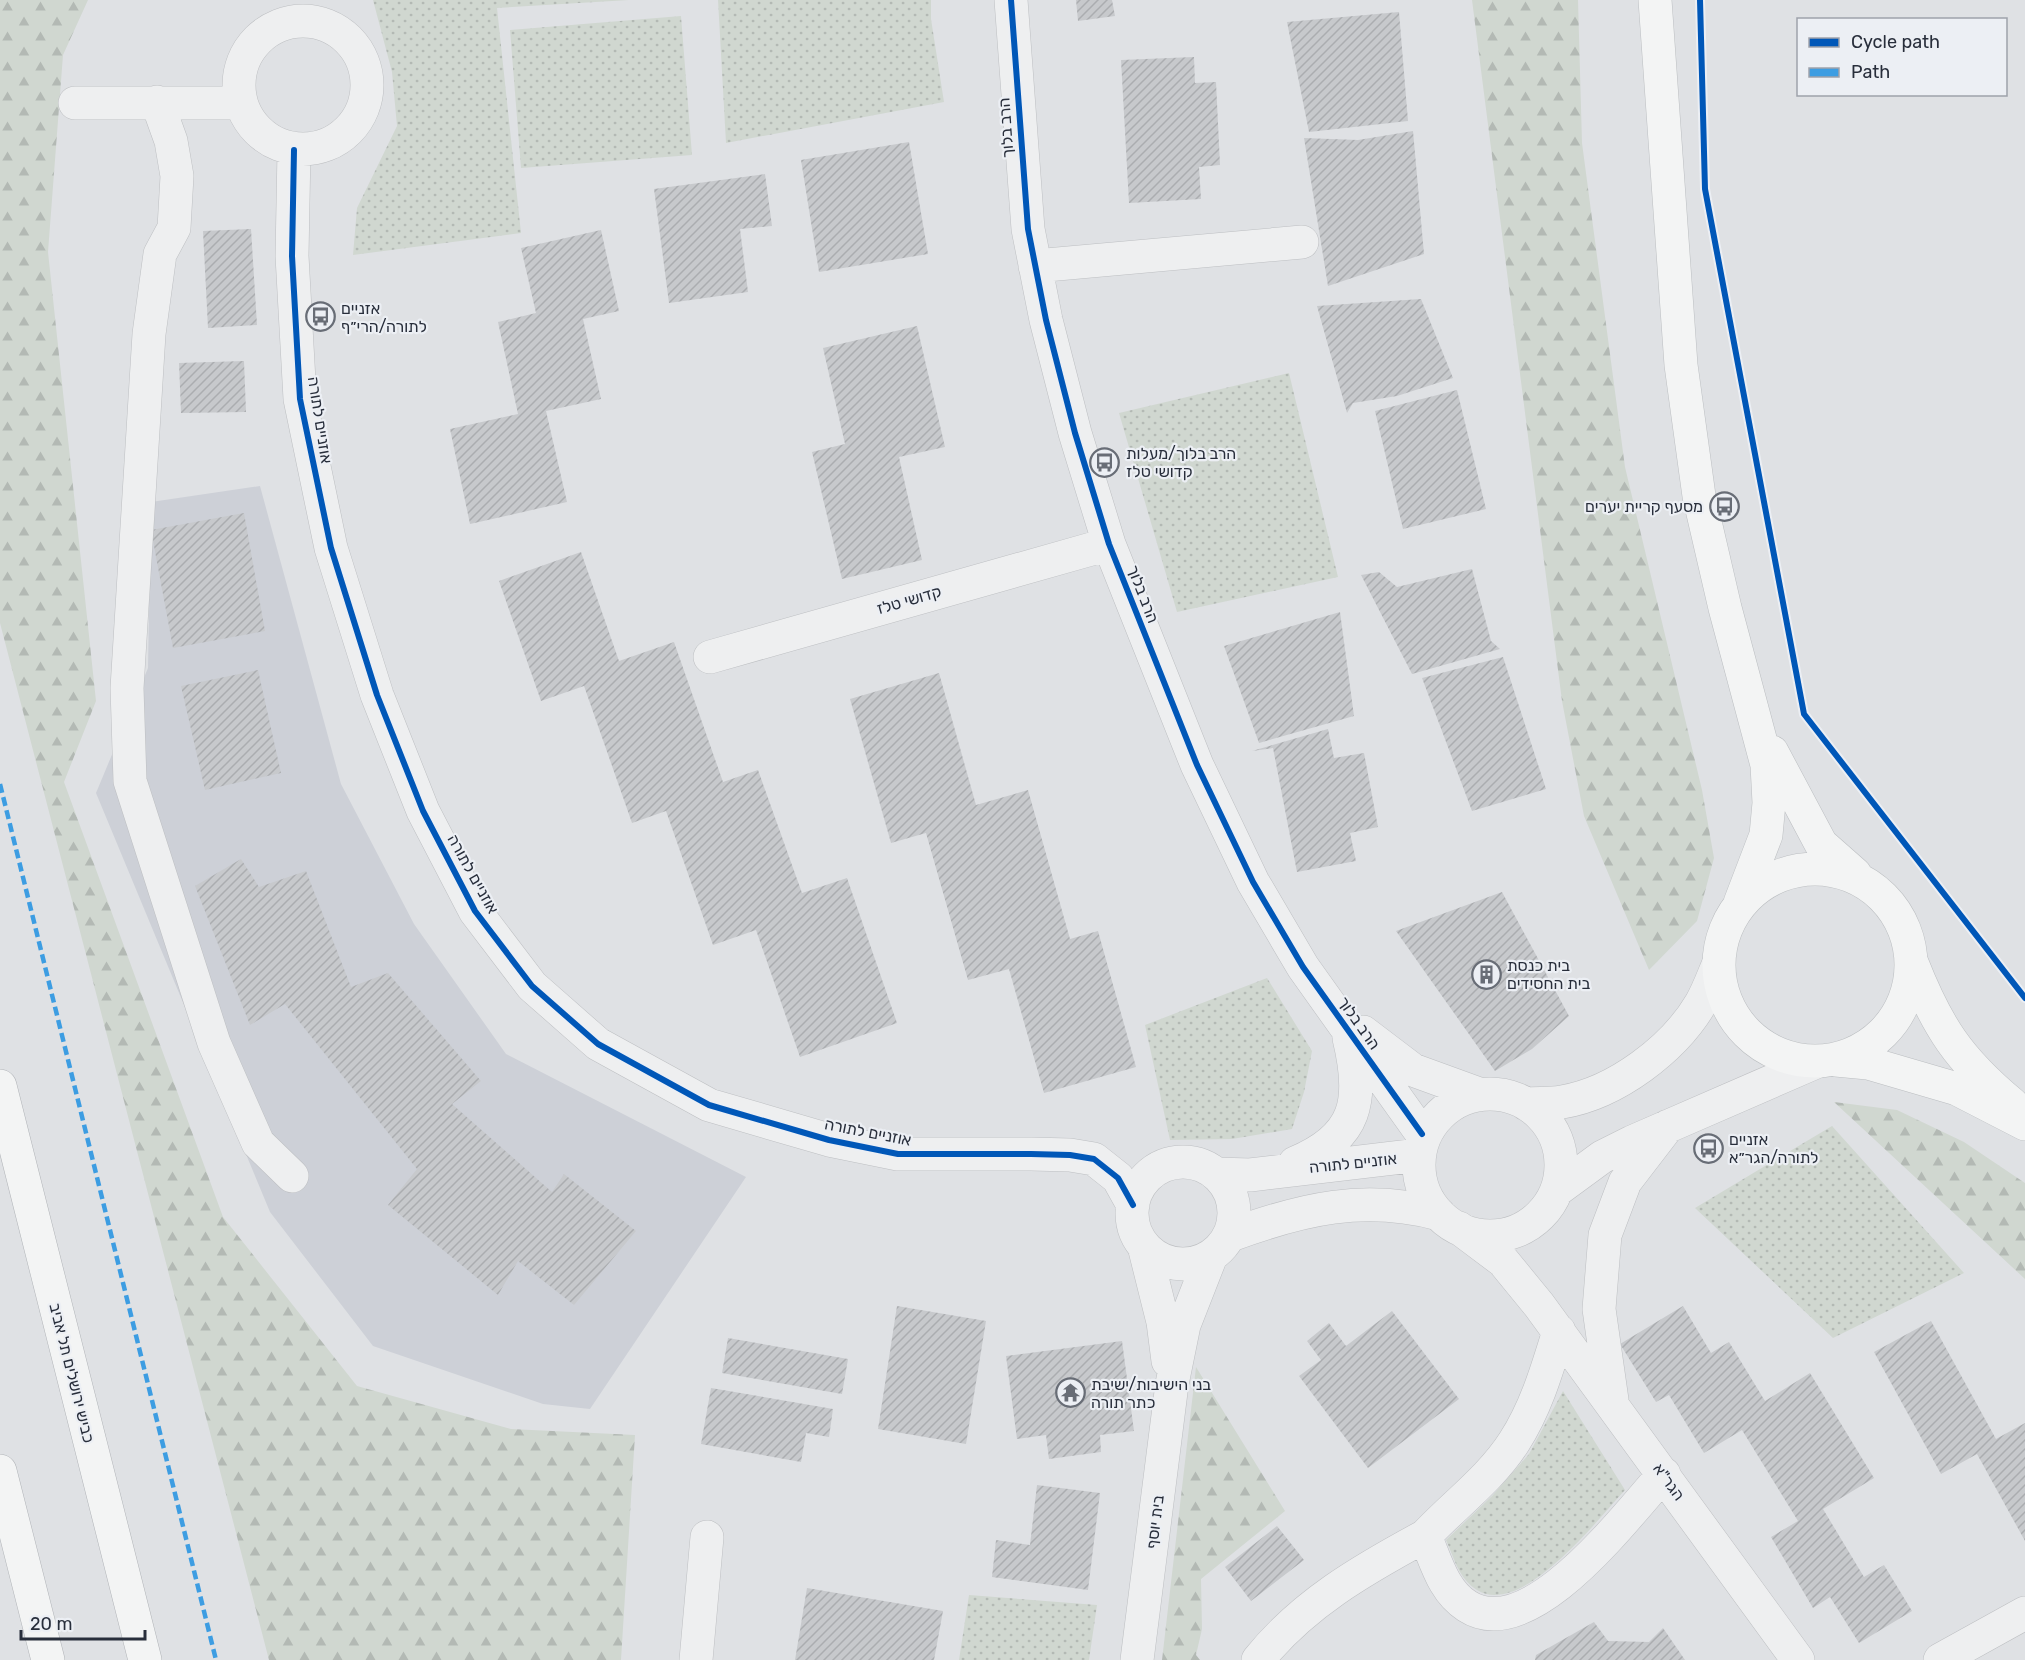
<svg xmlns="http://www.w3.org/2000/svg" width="2025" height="1660" font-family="Rubik,'Noto Sans Hebrew',sans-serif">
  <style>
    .built { fill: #cdd0d7 }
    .grass { fill: url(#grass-dots) }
    .forest { fill: url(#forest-firs) }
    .building { fill: url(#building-hatch) }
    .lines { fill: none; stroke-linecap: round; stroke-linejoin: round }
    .minor-casing { stroke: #bdbfc2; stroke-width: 34 }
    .major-casing { stroke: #bbbec1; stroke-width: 34 }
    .highway-casing { stroke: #b1b4b8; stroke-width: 34 }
    .minor { stroke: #eeeff0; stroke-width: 33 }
    .major { stroke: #f3f4f4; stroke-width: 33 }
    .highway { stroke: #f3f4f4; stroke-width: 33 }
    .quiet { stroke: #3d9de2; stroke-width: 4.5; stroke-dasharray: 9 4.5; stroke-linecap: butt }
    .cycleway-casing { stroke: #eceff4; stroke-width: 10 }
    .cycleway { stroke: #0057b8; stroke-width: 6 }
    .labels { text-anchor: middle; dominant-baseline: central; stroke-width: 4.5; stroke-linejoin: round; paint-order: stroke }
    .street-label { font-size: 16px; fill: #282e3b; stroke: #eceff4 }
    .poi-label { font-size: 16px; fill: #282e3b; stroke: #eceff4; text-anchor: start }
  </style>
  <defs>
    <pattern id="grass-dots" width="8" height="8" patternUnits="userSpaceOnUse" patternTransform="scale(1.5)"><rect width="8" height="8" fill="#d0d7d0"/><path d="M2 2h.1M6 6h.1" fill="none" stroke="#b3b9b4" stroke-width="1.8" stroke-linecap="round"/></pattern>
    <pattern id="forest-firs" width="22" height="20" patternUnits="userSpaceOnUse" patternTransform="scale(1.5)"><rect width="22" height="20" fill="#d0d7d0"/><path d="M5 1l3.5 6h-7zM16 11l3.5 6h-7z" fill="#b3b9b4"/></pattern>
    <pattern id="building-hatch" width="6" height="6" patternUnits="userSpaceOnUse" patternTransform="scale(1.5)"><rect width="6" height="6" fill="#c7c9cc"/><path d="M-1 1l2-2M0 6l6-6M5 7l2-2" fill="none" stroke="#abadb0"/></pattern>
  </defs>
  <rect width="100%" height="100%" fill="#dfe1e4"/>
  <path class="built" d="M 260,486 L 341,784 L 414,924 L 506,1054 L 746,1177 L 590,1409 L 543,1404 L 373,1346 L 270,1212 L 96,793 L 148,668 L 151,502 Z"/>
  <path class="grass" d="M 373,0 L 629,0 L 497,8 L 521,233 L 353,255 L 357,208 L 397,126 L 392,72 Z
    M 718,0 L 931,0 L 931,19 L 944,102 L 726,143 Z
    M 681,16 L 692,155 L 521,168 L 510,30 Z
    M 1289,373 L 1338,577 L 1177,612 L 1119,413 Z
    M 1267,978 L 1312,1051 L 1304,1092 L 1292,1129 L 1232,1139 L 1170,1140 L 1145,1025 Z
    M 1832,1126 L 1964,1273 L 1833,1338 L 1695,1208 Z
    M 1563,1391 L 1625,1490 C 1598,1519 1522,1618 1477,1590 C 1459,1579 1454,1558 1446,1540 L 1492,1496 L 1529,1454 Z
    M 969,1595 L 1097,1605 L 1089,1660 L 959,1660 Z"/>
  <path class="forest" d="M 0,0 L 88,0 L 63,55 L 48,252 L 96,701 L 64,782 L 223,1217 L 357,1386 L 511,1429 L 635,1435 L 621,1660 L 269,1660 L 0,623 Z
    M 1472,0 L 1578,0 L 1582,143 L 1625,467 L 1702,790 L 1714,858 L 1697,921 L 1649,970 L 1584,816 L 1562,701 Z
    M 1834,1102 L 1897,1110 L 1964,1142 L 2025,1183 L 2025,1279 Z
    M 1196,1367 L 1285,1511 L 1201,1579 L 1202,1629 L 1196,1655 L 1200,1660 L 1162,1660 Z"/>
  <path class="building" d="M 1076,0 L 1112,0 L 1115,16 L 1078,21 Z
    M 1399,12 L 1408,121 L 1309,132 L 1287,22 Z
    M 1194,57 L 1195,83 L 1216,82 L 1220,165 L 1199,167 L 1201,199 L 1129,203 L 1121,60 Z
    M 1413,131 L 1424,254 L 1328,286 L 1304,138 L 1358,140 Z
    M 909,142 L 928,254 L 819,272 L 801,160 Z
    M 765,174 L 772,226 L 740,229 L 748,292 L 669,303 L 654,189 Z
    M 251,229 L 257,325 L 208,328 L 203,231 Z
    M 601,230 L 619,311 L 583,319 L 601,399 L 546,411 L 567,502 L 470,524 L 450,429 L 518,414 L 498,322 L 536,313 L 521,248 Z
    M 1421,299 L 1453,378 L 1397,396 L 1353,403 L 1347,413 L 1317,306 Z
    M 917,326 L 945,447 L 899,457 L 922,560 L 842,579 L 812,452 L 845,444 L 823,348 Z
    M 244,361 L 246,412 L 181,413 L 179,363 Z
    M 1457,390 L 1486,509 L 1403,529 L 1375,411 Z
    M 244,513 L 265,631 L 173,648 L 151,530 Z
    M 581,552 L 619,661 L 674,642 L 723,782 L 758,770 L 802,893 L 847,878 L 897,1023 L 800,1057 L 756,930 L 713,945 L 666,811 L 632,823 L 584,686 L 541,701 L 499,581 Z
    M 1472,569 L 1491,641 L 1500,649 L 1412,674 L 1361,575 L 1379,572 L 1397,587 Z
    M 1340,612 L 1354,716 L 1259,743 L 1224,646 Z
    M 1503,657 L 1546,789 L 1472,811 L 1422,678 Z
    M 258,670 L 281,773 L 205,790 L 181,686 Z
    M 939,673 L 976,805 L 1028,790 L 1070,939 L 1098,931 L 1136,1067 L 1044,1093 L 1009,969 L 968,980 L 926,833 L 891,843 L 850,699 Z
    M 1328,729 L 1334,758 L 1364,753 L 1378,827 L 1350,833 L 1356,861 L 1297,872 L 1273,748 L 1252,751 Z
    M 241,859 L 259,887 L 306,871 L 351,987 L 388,973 L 481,1081 L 452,1104 L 552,1192 L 564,1174 L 636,1231 L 574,1305 L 518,1261 L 498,1295 L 388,1205 L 417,1169 L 285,1004 L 250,1025 L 195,886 Z
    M 1502,892 L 1569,1016 L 1532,1049 L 1495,1071 L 1396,931 Z
    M 897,1306 L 986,1321 L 966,1444 L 878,1429 Z
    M 1683,1306 L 1711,1353 L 1729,1342 L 1765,1401 L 1810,1373 L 1874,1478 L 1823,1509 L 1864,1577 L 1884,1565 L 1912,1611 L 1859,1643 L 1830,1597 L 1813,1608 L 1771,1537 L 1798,1521 L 1742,1430 L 1704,1453 L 1669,1395 L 1656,1402 L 1620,1344 Z
    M 1392,1311 L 1459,1399 L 1368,1468 L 1299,1376 L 1321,1360 L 1307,1341 L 1329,1323 L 1346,1346 Z
    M 1931,1321 L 1996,1439 L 2025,1423 L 2025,1541 L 1977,1454 L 1941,1474 L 1874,1352 Z
    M 728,1338 L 848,1359 L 842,1394 L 722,1373 Z
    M 1122,1341 L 1134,1431 L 1100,1435 L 1101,1452 L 1049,1459 L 1046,1435 L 1017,1439 L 1006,1356 Z
    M 711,1388 L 833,1409 L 829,1437 L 806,1433 L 801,1462 L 701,1444 Z
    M 1037,1485 L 1100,1493 L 1088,1590 L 992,1577 L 996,1540 L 1030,1545 Z
    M 1277,1526 L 1304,1560 L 1251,1601 L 1225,1567 Z
    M 807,1588 L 943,1611 L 934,1660 L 795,1660 Z
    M 1594,1622 L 1608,1641 L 1649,1642 L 1663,1628 L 1685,1660 L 1535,1660 L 1536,1655 Z"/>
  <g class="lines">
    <defs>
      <path id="minor" d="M 1011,0 L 1028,229 L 1046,320 L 1075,433 L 1109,544 L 1197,765 L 1253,882 L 1303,967 L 1422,1134
        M239 85a64 64 0 1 1 128 0a64 64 0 1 1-128 0Z
        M 157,102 L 171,141 L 177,176 L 174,228 L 160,254 L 149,334 L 127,688 L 130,781 L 214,1043 L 258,1143 L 292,1176
        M 75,103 L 240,103
        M 294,150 L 292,256 L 300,399 L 331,548 L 377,695 L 423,811 L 475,911 L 532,986 L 598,1044 L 709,1105 L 829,1140 L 898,1154 L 1031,1154 L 1070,1155 L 1094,1159 L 1118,1178 L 1133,1205
        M 1035,266 L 1302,242
        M 710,657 L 1109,544
        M 1363,1032 L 1413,1070 L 1479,1094
        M1419 1165a71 71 0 1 1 142 0a71 71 0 1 1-142 0Z
        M 1526,1104 C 1538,1103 1551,1104 1562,1102 C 1616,1093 1674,1049 1701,1003 C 1708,991 1713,977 1718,965
        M1132 1213a51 51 0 1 1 102 0a51 51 0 1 1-102 0Z
        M 1295,1163 C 1358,1137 1364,1100 1349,1038
        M 1216,1174 L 1250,1175 L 1419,1155
        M 1557,1190 L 1602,1157 L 1632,1142 L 1816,1062
        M 1459,1228 L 1503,1261 L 1539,1305 L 1798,1660
        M 1231,1235 C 1302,1209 1364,1194 1439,1214
        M 1144,1246 L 1163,1322 L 1168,1361
        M 1559,1331 C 1547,1370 1536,1408 1514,1442 C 1491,1478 1454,1505 1425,1536 C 1436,1561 1443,1591 1467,1606 C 1530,1647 1627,1514 1664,1474
        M 1612,1400 L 1599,1309 L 1605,1235 L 1625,1182 L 1668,1126
        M 696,1660 L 707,1537
        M 1137,1660 L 1172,1384 L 1184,1325 L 1211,1256
        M 1258,1660 C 1303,1604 1362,1570 1425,1536
        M 1940,1660 L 2025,1613"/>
      <path id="major" d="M 1655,0 L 1681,365 L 1699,496 L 1725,608 L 1767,765 L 1769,803 L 1766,835 L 1740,903
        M 1772,752 L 1821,844 L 1855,874
        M1719 965a96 96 0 1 1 192 0a96 96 0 1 1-192 0Z
        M 1912,963 C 1937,1027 1959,1060 2012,1104
        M 1836,1060 L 1868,1063 L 1957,1089 L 2025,1124"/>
      <path id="highway" d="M 0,1086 L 145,1660
        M 0,1471 L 48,1660"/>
    </defs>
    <use href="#minor" class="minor-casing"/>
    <use href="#major" class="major-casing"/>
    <use href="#highway" class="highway-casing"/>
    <use href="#minor" class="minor"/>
    <use href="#major" class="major"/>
    <use href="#highway" class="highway"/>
    <path class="quiet" d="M 0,784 L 216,1660"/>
    <defs>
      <path id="cycleway" d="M 1011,0 L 1028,229 L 1046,320 L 1075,433 L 1109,544 L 1197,765 L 1253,882 L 1303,967 L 1422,1134
        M 1700,0 L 1705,189 L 1804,714 L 2025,998
        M 294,150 L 292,256 L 300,399 L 331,548 L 377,695 L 423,811 L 475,911 L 532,986 L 598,1044 L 709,1105 L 829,1140 L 898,1154 L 1031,1154 L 1070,1155 L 1094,1159 L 1118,1178 L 1133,1205"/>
    </defs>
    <use href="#cycleway" class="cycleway-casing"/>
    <use href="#cycleway" class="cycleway"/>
  </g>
  <defs>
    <symbol id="bus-ring" viewBox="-11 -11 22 22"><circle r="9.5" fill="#eceff4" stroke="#686d76" stroke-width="1.5"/><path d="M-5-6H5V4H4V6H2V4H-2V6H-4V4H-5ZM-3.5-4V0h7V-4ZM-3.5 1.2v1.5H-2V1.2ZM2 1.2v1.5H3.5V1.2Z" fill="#686d76"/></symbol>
    <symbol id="building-ring" viewBox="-11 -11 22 22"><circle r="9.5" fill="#eceff4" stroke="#686d76" stroke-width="1.5"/><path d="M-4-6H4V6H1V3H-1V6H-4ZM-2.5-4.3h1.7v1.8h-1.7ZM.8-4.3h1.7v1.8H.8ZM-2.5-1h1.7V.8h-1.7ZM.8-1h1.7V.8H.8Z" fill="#686d76"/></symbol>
    <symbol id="temple-ring" viewBox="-11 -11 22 22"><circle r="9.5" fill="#eceff4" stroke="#686d76" stroke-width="1.5"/><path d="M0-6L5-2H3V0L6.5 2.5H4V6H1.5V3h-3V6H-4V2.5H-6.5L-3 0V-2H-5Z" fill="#686d76"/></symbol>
  </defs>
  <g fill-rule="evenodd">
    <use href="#bus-ring" x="304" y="300" width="33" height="33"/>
    <use href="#bus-ring" x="1088" y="446" width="33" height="33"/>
    <use href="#bus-ring" x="1708" y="490" width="33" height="33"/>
    <use href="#building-ring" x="1470" y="958" width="33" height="33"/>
    <use href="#bus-ring" x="1692" y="1132" width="33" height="33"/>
    <use href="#temple-ring" x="1054" y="1376" width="33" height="33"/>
  </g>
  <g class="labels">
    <g class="street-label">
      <text transform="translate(1006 128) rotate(-94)">הרב בלוך</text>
      <text transform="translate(320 420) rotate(81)">אוזניים לתורה</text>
      <text transform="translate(1143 594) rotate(69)">הרב בלוך</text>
      <text transform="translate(909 600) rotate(-16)">קדושי טלז</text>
      <text transform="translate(473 874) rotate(61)">אוזניים לתורה</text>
      <text transform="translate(1359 1023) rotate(55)">הרב בלוך</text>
      <text transform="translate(868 1132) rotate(11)">אוזניים לתורה</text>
      <text transform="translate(1353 1163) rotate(-6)">אוזניים לתורה</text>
      <text transform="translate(72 1373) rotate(76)">כביש ירושלים תל אביב</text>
      <text transform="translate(1669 1482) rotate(54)">הגר"א</text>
      <text transform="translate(1155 1522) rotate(-83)">בית יוסף</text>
    </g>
    <g class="poi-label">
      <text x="341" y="308">אזניים<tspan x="341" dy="18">לתורה/הרי״ף</tspan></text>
      <text x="1126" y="453">הרב בלוך/מעלות<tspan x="1126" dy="18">קדושי טלז</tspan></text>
      <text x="1703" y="506" text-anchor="end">מסעף קריית יערים</text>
      <text x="1507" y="965">בית כנסת<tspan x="1507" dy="18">בית החסידים</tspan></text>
      <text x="1729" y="1139">אזניים<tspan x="1729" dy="18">לתורה/הגר״א</tspan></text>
      <text x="1091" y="1384">בני הישיבות/ישיבת<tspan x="1091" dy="18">כתר תורה</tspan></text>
    </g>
  </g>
  <rect x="1797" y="18" width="210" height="78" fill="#eceff4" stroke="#9ea2aa" stroke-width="1.5"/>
  <rect x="1809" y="38" width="30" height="9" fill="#0057b8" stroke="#9ea2aa" stroke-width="1.5"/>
  <text x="1851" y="48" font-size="18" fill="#282e3b">Cycle path</text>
  <rect x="1809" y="68" width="30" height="9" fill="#3d9de2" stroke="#9ea2aa" stroke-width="1.5"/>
  <text x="1851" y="78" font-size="18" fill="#282e3b">Path</text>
  <path d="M21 1630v9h124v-9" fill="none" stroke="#282e3b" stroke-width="3"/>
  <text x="30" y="1630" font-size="18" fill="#282e3b" stroke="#eceff4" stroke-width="4.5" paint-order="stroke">20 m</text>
</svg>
